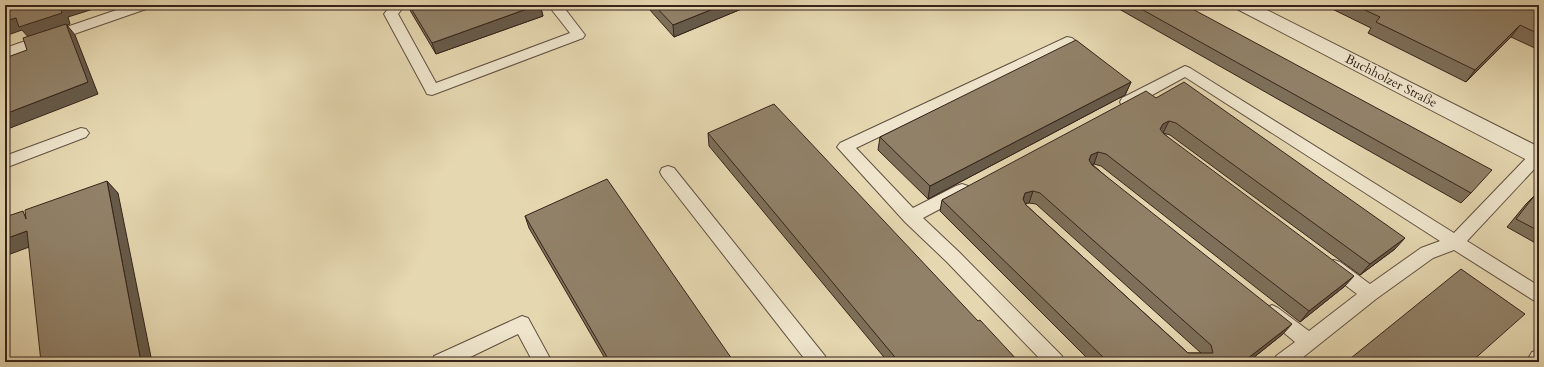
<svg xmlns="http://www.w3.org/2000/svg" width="1544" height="367" font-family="Cardo,serif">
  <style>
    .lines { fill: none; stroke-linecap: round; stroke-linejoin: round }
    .service-casing { stroke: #625040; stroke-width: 2 }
    .tertiary-casing { stroke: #625040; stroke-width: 2 }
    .service { fill: #eee5cc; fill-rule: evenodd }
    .tertiary { fill: #eee5cc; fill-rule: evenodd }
    .wall { fill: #7d6f59; stroke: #37231a; fill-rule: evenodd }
    .shaded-wall { fill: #665a49; stroke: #37231a }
    .building { fill: #918168; stroke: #37231a; fill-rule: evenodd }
    .labels { text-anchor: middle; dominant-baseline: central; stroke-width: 3; stroke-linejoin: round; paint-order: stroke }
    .street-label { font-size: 13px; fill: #37231a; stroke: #eee5cc }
  </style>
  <rect width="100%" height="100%" fill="#e5d7b0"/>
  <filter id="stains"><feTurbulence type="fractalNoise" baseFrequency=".005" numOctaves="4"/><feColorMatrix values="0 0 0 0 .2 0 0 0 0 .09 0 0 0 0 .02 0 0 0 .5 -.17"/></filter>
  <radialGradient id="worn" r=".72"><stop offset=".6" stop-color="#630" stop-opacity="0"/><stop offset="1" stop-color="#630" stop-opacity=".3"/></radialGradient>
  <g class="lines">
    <defs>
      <path id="service" d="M 131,5 L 151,5 L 149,8 L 5,58 L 5,48 Z
        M 391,5 L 405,5 L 398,14 L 436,83 L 570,33 L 548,5 L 562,5 L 585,35 L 583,38 L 432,95 L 427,94 L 425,90 L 384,14 Z
        M 1067,37 L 1072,38 L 1091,53 L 1093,56 L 1091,59 C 1081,62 1074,53 1066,47 L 856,148 L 913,208 L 956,186 L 962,184 L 968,186 L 970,190 L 968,194 L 923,218 L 959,252 L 1062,356 L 1064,362 L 1043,362 L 947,262 L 905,222 L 837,147 L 840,143 Z
        M 1185,66 L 1190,68 L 1454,233 L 1532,152 L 1539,151 L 1539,164 L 1467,241 L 1539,286 L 1539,302 L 1533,300 L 1454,250 L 1433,258 L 1376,299 L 1297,362 L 1274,362 L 1276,356 L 1295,342 L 1266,318 L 1263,313 L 1266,308 L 1272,305 L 1278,308 L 1309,331 L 1357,294 L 1328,272 L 1325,267 L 1328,262 L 1334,260 L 1340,262 L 1370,284 L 1421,248 L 1440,241 L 1185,77 L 1132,106 L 1127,107 L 1122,106 L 1120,102 L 1122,98 Z
        M 81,128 L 86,129 L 89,133 L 86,137 L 5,168 L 5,156 Z
        M 668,166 L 674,168 L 825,356 L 827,362 L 807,362 L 662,176 L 660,172 L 662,168 Z
        M 522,316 L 528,318 L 552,362 L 533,362 L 518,334 L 460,362 L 432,362 L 434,356 Z
        M 1539,350 L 1539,362 L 1526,362 L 1532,352 Z"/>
      <path id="tertiary" d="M 1234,5 L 1257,5 L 1539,147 L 1539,164 L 1531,162 L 1237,9 Z"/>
    </defs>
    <use href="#service" class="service-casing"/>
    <use href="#tertiary" class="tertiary-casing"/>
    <use href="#service" class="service"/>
    <use href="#tertiary" class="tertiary"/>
  </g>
  <path class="wall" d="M 408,5 L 540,5 L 543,16 L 436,54 L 411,12 Z
    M 648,5 L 751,5 L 674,37 L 649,9 Z
    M 1112,5 L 1185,5 L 1471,193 L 1461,203 Z
    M 1324,5 L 1539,5 L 1539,50 L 1511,37 L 1466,82 L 1368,33 L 1371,28 Z
    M 1131,82 L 1125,95 L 928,199 L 878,150 L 880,137 Z
    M 1156,98 L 1395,249 L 1360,275 L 1170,135 L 1163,133 L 1345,286 L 1300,322 L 1101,166 L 1094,164 L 1092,164 L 1283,334 L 1248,362 L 1091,362 L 940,211 L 942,200 ZM 1025,203 L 1029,203 L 1036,204 L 1201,353 L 1188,353 L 1026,205 Z
    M 708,133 L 978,321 L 1019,362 L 888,362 L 709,146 Z
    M 1535,195 L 1539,197 L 1539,245 L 1507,227 L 1526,204 Z
    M 525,216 L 734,362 L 607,362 L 529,228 Z"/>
  <path class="shaded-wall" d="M 60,5 L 106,5 L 68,17 L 70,24 L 67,25 L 75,35 L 98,94 L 5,130 L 5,114 L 88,82 L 29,38 L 22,30 L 5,36 L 5,21 Z
    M 538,5 L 540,5 L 543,16 L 436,54 L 432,43 Z
    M 723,5 L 751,5 L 674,37 L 673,25 Z
    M 1520,25 L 1511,37 L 1466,82 L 1475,70 Z
    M 1131,82 L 1125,95 L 928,199 L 930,186 Z
    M 1169,121 L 1163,133 L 1158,135 L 1160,129 L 1163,124 Z
    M 1098,152 L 1094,164 L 1087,166 L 1091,155 Z
    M 107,181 L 118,193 L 152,362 L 141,362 Z
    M 1033,191 L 1029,203 L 1022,204 L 1025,193 Z
    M 27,231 L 40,243 L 5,256 L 5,239 Z
    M 1405,238 L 1395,249 L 1360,275 L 1370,264 Z
    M 1354,276 L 1345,286 L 1300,322 L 1309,311 Z
    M 1292,324 L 1283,334 L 1248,362 L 1243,362 Z"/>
  <path class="building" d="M 5,5 L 60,5 L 59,5 L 62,13 L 19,27 L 16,18 L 5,21 Z
    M 409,5 L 538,5 L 432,43 Z
    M 654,5 L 723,5 L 673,25 Z
    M 1134,5 L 1185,5 L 1492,170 L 1471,193 Z
    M 1354,5 L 1539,5 L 1539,7 L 1538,8 L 1539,8 L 1539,34 L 1520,25 L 1475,70 L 1376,22 L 1380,17 Z
    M 66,24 L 88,82 L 5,114 L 5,58 L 27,50 L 23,38 Z
    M 1076,40 L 1131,82 L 930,186 L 880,137 Z
    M 1184,82 L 1405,238 L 1370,264 L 1176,123 L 1169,121 L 1163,124 L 1160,129 L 1164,134 L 1354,276 L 1309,311 L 1106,154 L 1098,152 L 1091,155 L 1089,160 L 1092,165 L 1292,324 L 1243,362 L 1108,362 L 942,200 L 1146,91 L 1156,98 ZM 1033,191 L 1040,193 L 1211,345 L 1213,353 L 1188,353 L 1026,205 L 1023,199 L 1025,193 Z
    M 774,104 L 978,321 L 980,320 L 1019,362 L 899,362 L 708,133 Z
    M 607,179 L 734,362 L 610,362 L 525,216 Z
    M 107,181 L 141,362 L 41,362 L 27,231 L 5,239 L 5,217 L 23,211 L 26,219 L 25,210 Z
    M 1535,195 L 1539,197 L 1539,231 L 1516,219 Z
    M 1461,269 L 1525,314 L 1471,362 L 1346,362 Z"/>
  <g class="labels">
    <g class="street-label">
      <text transform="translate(1391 81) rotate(27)">Buchholzer Straße</text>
    </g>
  </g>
  <rect width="1544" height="367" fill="none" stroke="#e5d7b0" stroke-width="20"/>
  <rect x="6" y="6" width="1532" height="355" fill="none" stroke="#37231a" stroke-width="2"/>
  <rect x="10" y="10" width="1524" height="347" fill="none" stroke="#37231a"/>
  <rect width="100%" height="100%" filter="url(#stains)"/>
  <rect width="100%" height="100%" fill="url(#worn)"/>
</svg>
